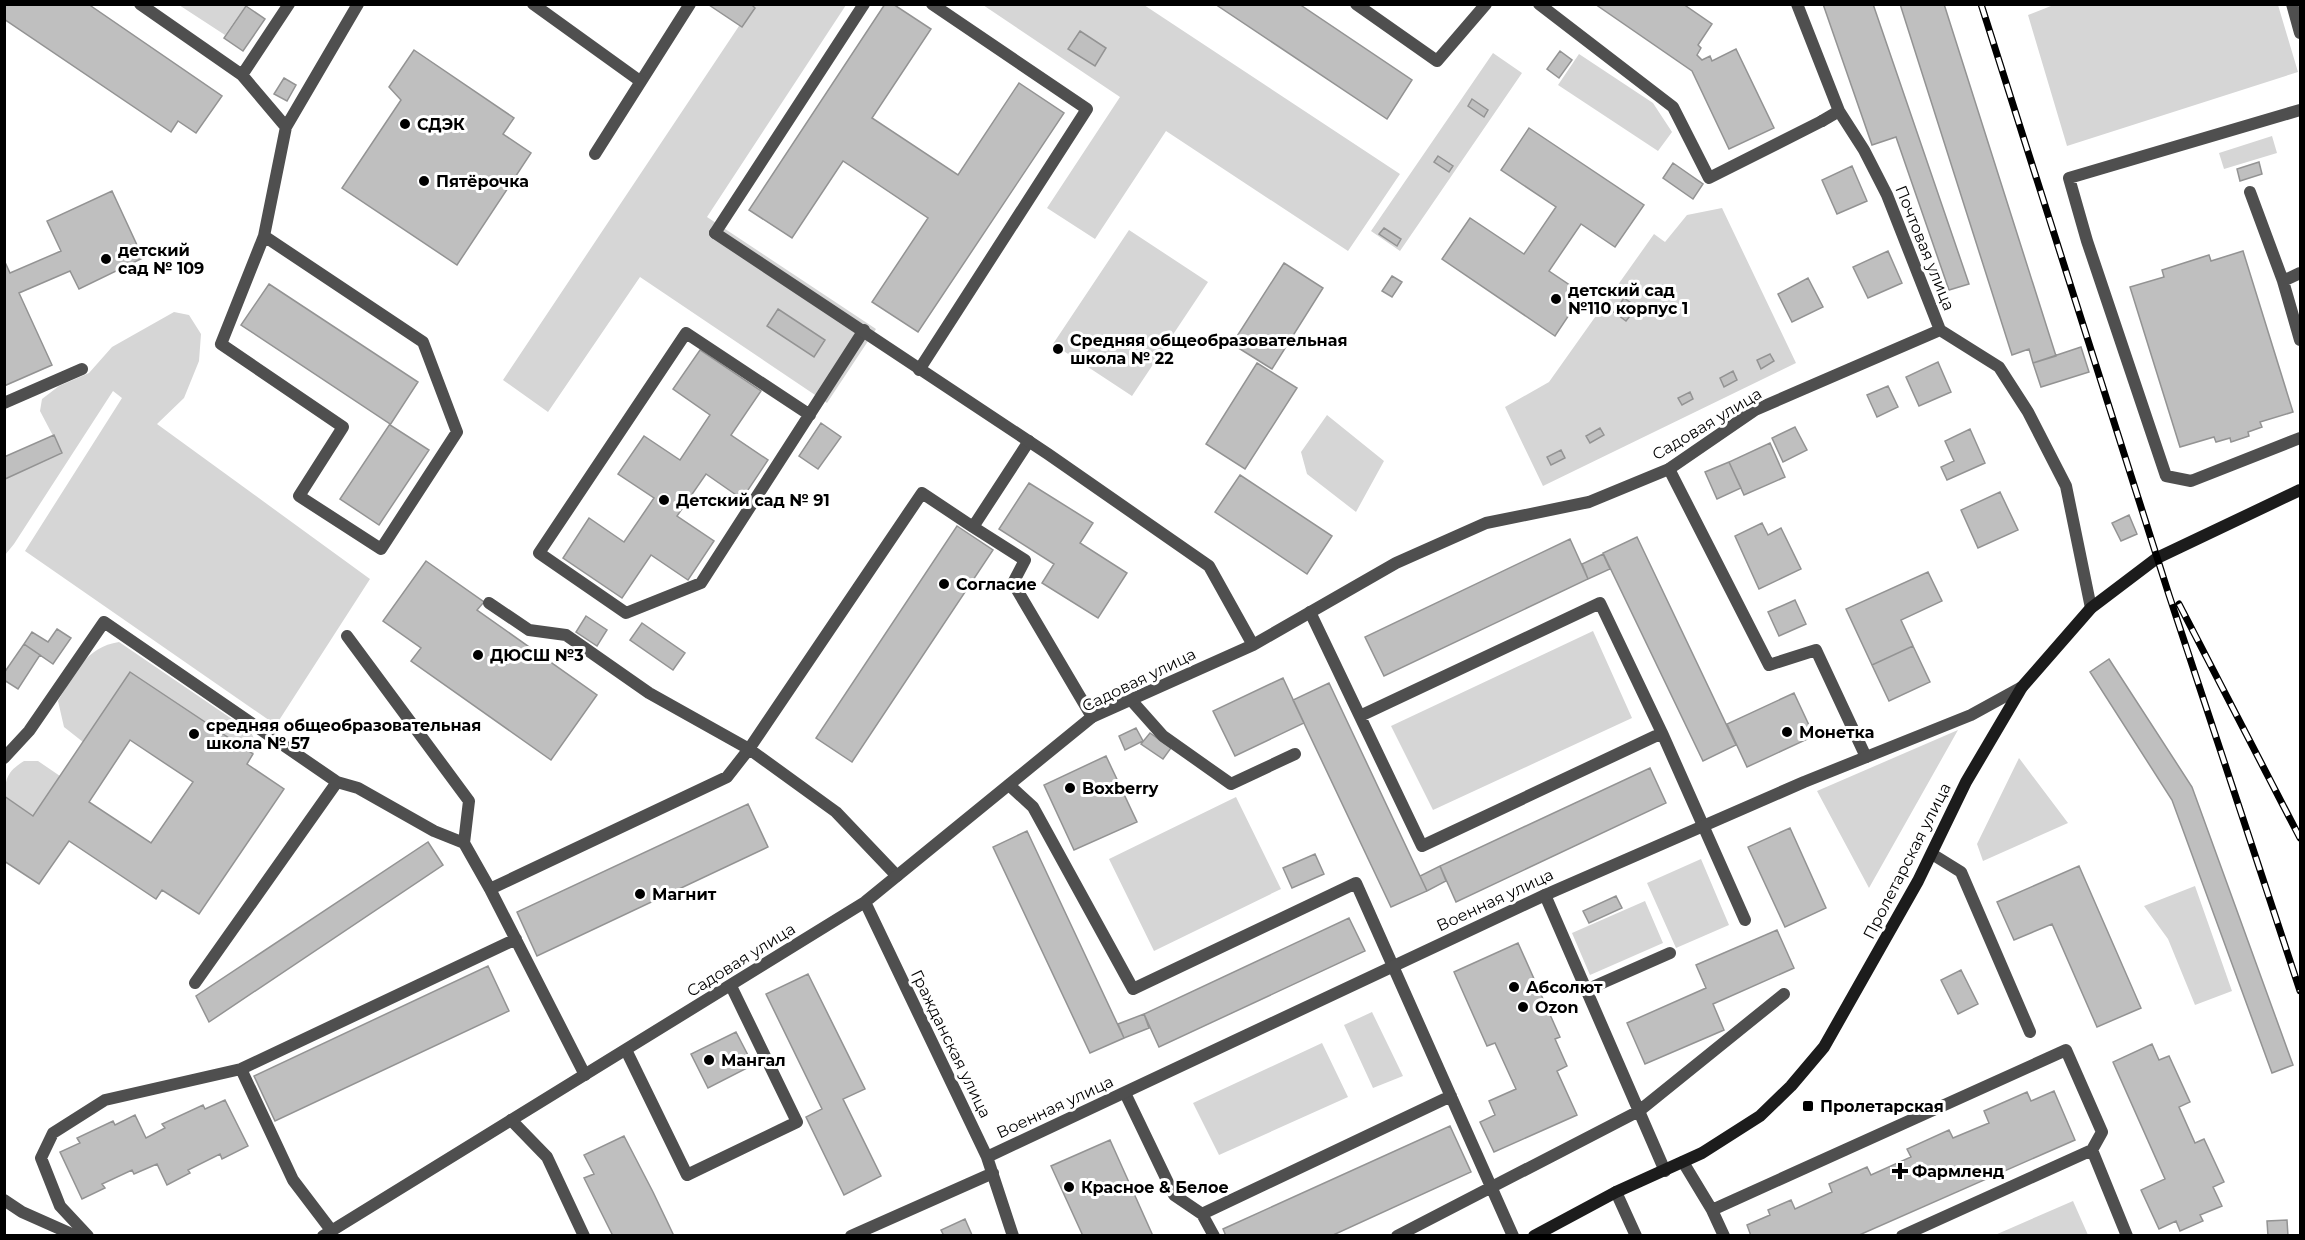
<svg xmlns="http://www.w3.org/2000/svg" width="2305" height="1240" font-family="Montserrat,sans-serif">
  <style>
    .green { fill: #d6d6d6 }
    .building { fill: #bfbfbf; stroke: #939393; stroke-width: 1.5; fill-rule: evenodd }
    .lines { fill: none; stroke-linecap: round; stroke-linejoin: round }
    .lane { stroke: #4f4f4f; stroke-width: 12 }
    .street { stroke: #4f4f4f; stroke-width: 12 }
    .secondary { stroke: #1c1c1c; stroke-width: 12 }
    .rail-casing { stroke: #000; stroke-width: 7 }
    .rail { stroke: #fff; stroke-width: 4.5; stroke-dasharray: 14; stroke-linecap: butt }
    .poi-dot { fill: #000; stroke: #fff; stroke-width: 2 }
    .labels { text-anchor: middle; dominant-baseline: central; stroke-width: 6; stroke-linejoin: round; paint-order: stroke }
    .poi-label { font-size: 16px; font-weight: bold; fill: #000; stroke: #fff; text-anchor: start }
    .street-label { font-size: 16px; fill: #000; stroke: #fff }
  </style>
  <rect width="100%" height="100%" fill="#fff"/>
  <path class="green" d="M 2056,4 L 2278,5 L 2298,72 L 2067,146 L 2028,15 Z
    M 179,5 L 246,5 L 225,35 Z
    M 753,5 L 846,5 L 707,217 L 876,329 L 827,403 L 640,277 L 548,412 L 503,380 Z
    M 983,5 L 1144,5 L 1400,174 L 1348,251 L 1166,131 L 1095,239 L 1047,208 L 1120,97 Z
    M 1493,53 L 1522,73 L 1400,251 L 1371,231 Z
    M 1579,54 L 1653,103 L 1672,132 L 1658,151 L 1558,85 Z
    M 2272,136 L 2277,153 L 2224,169 L 2219,153 Z
    M 1722,208 L 1796,363 L 1543,486 L 1505,407 L 1549,382 L 1654,234 L 1665,242 L 1687,215 Z
    M 1129,230 L 1208,282 L 1132,396 L 1053,344 Z
    M 174,312 L 189,315 L 201,334 L 199,361 L 184,398 L 157,424 L 370,579 L 276,725 L 25,551 L 122,398 L 113,391 L 14,544 L 5,555 L 4,478 L 62,453 L 40,411 L 42,399 L 59,386 L 89,373 L 112,347 Z
    M 1327,415 L 1384,461 L 1356,512 L 1307,474 L 1301,452 Z
    M 1593,631 L 1632,718 L 1433,810 L 1391,726 Z
    M 119,642 L 251,732 L 256,743 L 253,754 L 130,672 L 83,742 L 64,727 L 58,701 C 74,674 86,647 119,642 Z
    M 1958,730 L 1869,888 L 1817,791 Z
    M 2019,758 L 2068,823 L 1983,861 L 1977,844 Z
    M 24,761 L 38,761 L 60,776 L 33,816 L 5,796 C 5,778 8,771 24,761 Z
    M 1236,797 L 1281,889 L 1154,951 L 1109,859 Z
    M 1701,859 L 1729,925 L 1676,948 L 1647,883 Z
    M 2195,886 L 2232,991 L 2195,1005 L 2168,939 L 2144,906 Z
    M 1645,901 L 1663,943 L 1590,975 L 1572,933 Z
    M 1372,1012 L 1403,1076 L 1373,1088 L 1344,1025 Z
    M 1322,1043 L 1348,1097 L 1219,1155 L 1193,1103 Z
    M 2073,1201 L 2088,1235 L 1995,1235 Z"/>
  <path class="building" d="M 4,4 L 88,4 L 222,96 L 196,133 L 178,121 L 171,132 L 4,19 Z
    M 751,4 L 755,8 L 742,27 L 709,5 Z
    M 885,4 L 893,4 L 931,29 L 872,118 L 958,175 L 1019,83 L 1064,113 L 918,332 L 872,302 L 928,218 L 843,161 L 792,238 L 749,210 Z
    M 1215,4 L 1299,4 L 1412,80 L 1387,119 Z
    M 1595,4 L 1683,4 L 1712,24 L 1698,45 L 1701,48 L 1697,55 L 1702,60 L 1710,56 L 1712,61 L 1736,49 L 1774,128 L 1729,149 L 1692,71 Z
    M 1823,4 L 1873,4 L 1969,284 L 1949,290 L 1896,137 L 1872,145 Z
    M 1900,4 L 1944,4 L 2056,356 L 2033,363 L 2029,349 L 2012,355 Z
    M 246,6 L 265,19 L 243,51 L 224,38 Z
    M 1080,31 L 1106,48 L 1095,66 L 1068,49 Z
    M 414,50 L 514,118 L 503,134 L 531,153 L 457,265 L 342,188 L 401,100 L 389,87 Z
    M 1560,51 L 1572,60 L 1559,78 L 1547,69 Z
    M 284,78 L 296,85 L 287,101 L 274,94 Z
    M 1472,99 L 1488,110 L 1484,117 L 1468,106 Z
    M 1529,128 L 1644,205 L 1615,247 L 1581,224 L 1549,271 L 1583,294 L 1555,336 L 1442,259 L 1470,218 L 1524,254 L 1556,207 L 1501,170 Z
    M 1438,156 L 1453,166 L 1449,172 L 1434,162 Z
    M 2259,162 L 2262,174 L 2240,181 L 2237,169 Z
    M 1673,163 L 1703,184 L 1693,199 L 1663,178 Z
    M 1852,166 L 1867,201 L 1837,214 L 1822,180 Z
    M 112,191 L 143,258 L 79,289 L 70,271 L 19,293 L 52,365 L 4,386 L 4,260 L 10,273 L 61,251 L 47,221 Z
    M 1384,228 L 1401,239 L 1397,246 L 1379,234 Z
    M 1888,251 L 1902,283 L 1868,298 L 1853,267 Z
    M 2243,251 L 2293,412 L 2260,422 L 2262,427 L 2248,432 L 2249,436 L 2231,442 L 2230,438 L 2216,442 L 2214,437 L 2180,447 L 2130,287 L 2164,277 L 2162,270 L 2209,255 L 2211,261 Z
    M 1284,263 L 1323,288 L 1272,369 L 1232,344 Z
    M 1392,276 L 1402,282 L 1392,297 L 1382,291 Z
    M 1808,278 L 1823,307 L 1792,322 L 1778,294 Z
    M 269,284 L 418,382 L 390,425 L 429,450 L 379,525 L 340,499 L 390,424 L 241,325 Z
    M 1624,298 L 1637,307 L 1626,321 L 1614,312 Z
    M 778,309 L 825,340 L 814,357 L 767,326 Z
    M 2081,347 L 2089,372 L 2041,387 L 2033,363 Z
    M 700,350 L 761,391 L 731,435 L 768,460 L 742,499 L 706,474 L 677,516 L 714,541 L 688,580 L 651,555 L 622,598 L 563,558 L 589,518 L 624,542 L 654,498 L 618,474 L 644,436 L 680,460 L 710,415 L 673,389 Z
    M 1770,354 L 1774,361 L 1761,369 L 1757,360 Z
    M 1938,362 L 1951,392 L 1919,406 L 1906,377 Z
    M 1257,363 L 1297,388 L 1245,469 L 1206,444 Z
    M 1733,371 L 1737,380 L 1724,387 L 1720,378 Z
    M 1888,386 L 1898,407 L 1877,417 L 1867,395 Z
    M 1690,392 L 1693,399 L 1682,405 L 1678,398 Z
    M 821,423 L 841,437 L 818,469 L 799,456 Z
    M 1795,427 L 1807,450 L 1783,462 L 1772,438 Z
    M 1600,428 L 1604,435 L 1590,443 L 1586,436 Z
    M 1970,429 L 1985,463 L 1947,480 L 1941,467 L 1954,461 L 1945,441 Z
    M 54,435 L 62,453 L 5,479 L 4,457 Z
    M 1770,443 L 1785,477 L 1744,495 L 1729,462 Z
    M 1561,450 L 1565,458 L 1551,465 L 1547,457 Z
    M 1729,462 L 1741,488 L 1717,499 L 1705,472 Z
    M 1240,475 L 1332,536 L 1307,574 L 1215,512 Z
    M 1029,483 L 1093,523 L 1080,543 L 1127,573 L 1098,618 L 1042,583 L 1054,564 L 999,529 Z
    M 2000,492 L 2018,530 L 1978,548 L 1961,510 Z
    M 2129,515 L 2137,534 L 2121,541 L 2112,523 Z
    M 1762,523 L 1768,535 L 1781,528 L 1801,569 L 1759,589 L 1735,536 Z
    M 957,526 L 993,550 L 852,762 L 816,738 Z
    M 1637,537 L 1736,745 L 1703,761 L 1603,553 Z
    M 1570,539 L 1588,579 L 1384,676 L 1365,637 Z
    M 1603,554 L 1610,569 L 1588,579 L 1582,564 Z
    M 426,561 L 484,602 L 477,610 L 597,695 L 551,760 L 411,661 L 421,648 L 383,621 Z
    M 1928,572 L 1942,601 L 1901,620 L 1913,646 L 1872,665 L 1846,609 Z
    M 1795,600 L 1806,624 L 1779,636 L 1768,612 Z
    M 586,616 L 607,630 L 597,646 L 576,632 Z
    M 642,623 L 685,653 L 673,670 L 630,640 Z
    M 57,629 L 71,638 L 53,664 L 24,644 L 32,632 L 48,642 Z
    M 24,644 L 40,655 L 18,689 L 4,680 L 4,673 Z
    M 1913,646 L 1930,682 L 1889,701 L 1872,665 Z
    M 2109,659 L 2192,787 L 2293,1065 L 2272,1073 L 2172,800 L 2090,672 Z
    M 130,672 L 253,754 L 247,764 L 284,789 L 199,914 L 162,890 L 156,899 L 69,841 L 39,884 L 4,861 L 4,796 L 33,816 ZM 130,740 L 193,782 L 151,843 L 89,802 Z
    M 1283,678 L 1304,723 L 1235,756 L 1213,711 Z
    M 1329,683 L 1427,891 L 1391,907 L 1293,700 Z
    M 1794,693 L 1814,736 L 1747,767 L 1727,724 Z
    M 1136,728 L 1143,741 L 1125,750 L 1119,736 Z
    M 1150,733 L 1171,748 L 1163,759 L 1141,744 Z
    M 1106,756 L 1137,822 L 1074,850 L 1044,785 Z
    M 1650,768 L 1666,803 L 1456,902 L 1440,866 Z
    M 748,804 L 768,847 L 537,956 L 517,912 Z
    M 1790,828 L 1826,908 L 1785,927 L 1748,847 Z
    M 1027,831 L 1124,1038 L 1090,1053 L 993,847 Z
    M 428,842 L 443,865 L 209,1022 L 196,996 Z
    M 1315,854 L 1324,874 L 1292,888 L 1283,868 Z
    M 1440,866 L 1446,881 L 1427,891 L 1420,876 Z
    M 2079,866 L 2141,1008 L 2097,1027 L 2052,924 L 2014,940 L 1997,902 Z
    M 1616,896 L 1622,908 L 1589,923 L 1583,911 Z
    M 1349,918 L 1365,951 L 1159,1047 L 1144,1014 Z
    M 1777,930 L 1794,968 L 1713,1004 L 1724,1030 L 1645,1064 L 1627,1023 L 1706,988 L 1696,965 Z
    M 1518,943 L 1560,1037 L 1555,1039 L 1567,1066 L 1557,1071 L 1577,1115 L 1494,1152 L 1480,1122 L 1495,1115 L 1489,1101 L 1516,1089 L 1495,1043 L 1487,1046 L 1454,972 Z
    M 488,966 L 509,1011 L 275,1121 L 254,1076 Z
    M 1961,970 L 1978,1004 L 1958,1014 L 1941,980 Z
    M 808,974 L 865,1089 L 843,1099 L 881,1176 L 844,1195 L 806,1117 L 822,1109 L 766,994 Z
    M 1144,1014 L 1149,1028 L 1124,1038 L 1118,1024 Z
    M 736,1032 L 753,1065 L 708,1088 L 691,1054 Z
    M 2152,1044 L 2159,1060 L 2169,1056 L 2190,1102 L 2179,1107 L 2195,1143 L 2204,1139 L 2224,1182 L 2213,1187 L 2222,1206 L 2200,1215 L 2203,1221 L 2180,1231 L 2176,1221 L 2159,1229 L 2141,1190 L 2165,1179 L 2113,1062 Z
    M 2054,1091 L 2075,1140 L 1857,1236 L 1751,1236 L 1747,1225 L 1770,1215 L 1768,1210 L 1791,1200 L 1795,1209 L 1832,1192 L 1829,1184 L 1867,1167 L 1871,1175 L 1911,1157 L 1907,1149 L 1949,1130 L 1953,1138 L 1989,1123 L 1984,1111 L 2027,1092 L 2031,1101 Z
    M 225,1100 L 248,1146 L 222,1159 L 220,1154 L 188,1170 L 190,1173 L 167,1185 L 157,1164 L 134,1174 L 132,1170 L 102,1184 L 105,1188 L 82,1199 L 60,1152 L 80,1143 L 77,1138 L 113,1121 L 115,1125 L 135,1115 L 146,1138 L 165,1128 L 162,1124 L 203,1105 L 205,1109 Z
    M 1450,1126 L 1471,1172 L 1331,1236 L 1226,1236 L 1223,1229 Z
    M 624,1136 L 653,1192 L 674,1236 L 613,1236 L 584,1178 L 594,1174 L 584,1155 Z
    M 1110,1140 L 1153,1236 L 1083,1236 L 1051,1166 Z
    M 965,1219 L 972,1235 L 944,1236 L 941,1230 Z
    M 2287,1220 L 2288,1236 L 2268,1236 L 2267,1221 Z"/>
  <g class="lines">
    <path class="lane" d="M 140,4 L 242,75 L 286,127
      M 1356,4 L 1437,61 L 1486,4
      M 1539,4 L 1673,107 L 1709,178 L 1822,121
      M 2292,4 L 2300,33
      M 242,75 L 289,4
      M 2300,110 L 2069,178 L 2087,241 L 2166,476 L 2191,481 L 2300,438
      M 595,154 L 690,4
      M 2250,192 L 2283,281
      M 715,233 L 864,4
      M 264,236 L 423,342 L 457,432 L 381,549 L 299,496 L 343,427 L 221,344 L 264,236 L 286,127 L 358,4
      M 2300,273 L 2283,281 L 2300,340
      M 919,370 L 1087,109 L 932,4
      M 4,403 L 82,369
      M 810,415 L 686,333 L 539,553 L 626,613 L 701,583 L 864,330
      M 1029,441 L 973,527 L 1025,560 L 1013,583 L 1092,717
      M 1669,469 L 1769,665 L 1816,650 L 1866,757
      M 489,603 L 529,630 L 566,635 L 649,693 L 749,749 L 836,812 L 897,876
      M 1310,612 L 1422,846 L 1662,733 L 1745,920
      M 347,636 L 469,801 L 464,843
      M 1131,700 L 1163,736 L 1231,784 L 1295,754
      M 1360,716 L 1600,603 L 1662,733
      M 4,758 L 29,731 L 104,622 L 337,782 L 358,788 L 434,831 L 464,843 L 490,889
      M 1009,785 L 1033,807 L 1133,989 L 1356,883 L 1513,1236
      M 1932,854 L 1961,872 L 2030,1032
      M 1545,895 L 1665,1171
      M 195,983 L 337,782
      M 1586,990 L 1670,953
      M 626,1050 L 687,1175 L 797,1122 L 731,986
      M 241,1069 L 293,1180 L 331,1230
      M 585,1075 L 490,889 L 727,777 L 749,749 L 922,493 L 973,527
      M 1125,1093 L 1174,1195 L 1202,1214 L 1451,1096
      M 511,1120 L 547,1157 L 584,1236
      M 1683,1162 L 1712,1210 L 1724,1236
      M 1616,1192 L 1636,1236
      M 1712,1210 L 2066,1050 L 2102,1132 L 2092,1150 L 2127,1236
      M 1202,1214 L 1214,1236
      M 88,1236 L 60,1206 L 41,1158 L 53,1133 L 105,1100 L 241,1069 L 516,939
      M 1397,1236 L 1639,1111 L 1784,994
      M 1902,1236 L 2092,1150"/>
    <path class="street" d="M 533,4 L 640,81
      M 1797,4 L 1839,111 L 1822,121
      M 1839,111 L 1864,150 L 1887,195 L 1940,330 L 1999,367 L 2028,412 L 2066,486 L 2091,608
      M 715,233 L 1048,454 L 1209,566 L 1253,645
      M 865,902 L 987,1157 L 1013,1236
      M 987,1157 L 1545,895 L 1804,782 L 1971,715 L 2022,687
      M 4,1200 L 22,1212 L 76,1236
      M 323,1236 L 865,902 L 1092,717 L 1253,645 L 1396,563 L 1486,523 L 1589,502 L 1669,469 L 1755,410 L 1940,330
      M 851,1236 L 993,1173"/>
    <path class="secondary" d="M 1534,1236 L 1616,1192 L 1702,1153 L 1760,1116 L 1791,1086 L 1824,1047 L 1918,881 L 1966,782 L 2022,687 L 2091,608 L 2157,558 L 2300,490"/>
    <defs>
      <path id="rail" d="M 1981,4 L 2169,595 L 2300,991
        M 2179,604 L 2300,838"/>
    </defs>
    <use href="#rail" class="rail-casing"/>
    <use href="#rail" class="rail"/>
  </g>
  <g class="poi-dot">
    <circle cx="405" cy="124" r="6"/>
    <circle cx="424" cy="181" r="6"/>
    <circle cx="106" cy="259" r="6"/>
    <circle cx="1556" cy="299" r="6"/>
    <circle cx="1058" cy="349" r="6"/>
    <circle cx="664" cy="500" r="6"/>
    <circle cx="944" cy="584" r="6"/>
    <circle cx="478" cy="655" r="6"/>
    <circle cx="1787" cy="732" r="6"/>
    <circle cx="194" cy="734" r="6"/>
    <circle cx="1070" cy="788" r="6"/>
    <circle cx="640" cy="894" r="6"/>
    <circle cx="1514" cy="987" r="6"/>
    <circle cx="1523" cy="1007" r="6"/>
    <circle cx="709" cy="1060" r="6"/>
    <rect x="1802" y="1100" width="12" height="12" rx="3"/>
    <path d="M1897 1162h6v6h6v6h-6v6h-6v-6h-6v-6h6z"/>
    <circle cx="1069" cy="1187" r="6"/>
  </g>
  <g class="labels">
    <g class="poi-label">
      <text x="417" y="124">СДЭК</text>
      <text x="436" y="181">Пятёрочка</text>
      <text x="118" y="250">детский<tspan x="118" dy="18">сад № 109</tspan></text>
      <text x="1568" y="290">детский сад<tspan x="1568" dy="18">№110 корпус 1</tspan></text>
      <text x="1070" y="340">Средняя общеобразовательная<tspan x="1070" dy="18">школа № 22</tspan></text>
      <text x="676" y="500">Детский сад № 91</text>
      <text x="956" y="584">Согласие</text>
      <text x="490" y="655">ДЮСШ №3</text>
      <text x="206" y="725">средняя общеобразовательная<tspan x="206" dy="18">школа № 57</tspan></text>
      <text x="1799" y="732">Монетка</text>
      <text x="1082" y="788">Boxberry</text>
      <text x="652" y="894">Магнит</text>
      <text x="1526" y="987">Абсолют</text>
      <text x="1535" y="1007">Ozon</text>
      <text x="721" y="1060">Мангал</text>
      <text x="1820" y="1106">Пролетарская</text>
      <text x="1912" y="1171">Фармленд</text>
      <text x="1081" y="1187">Красное &amp; Белое</text>
    </g>
    <g class="street-label">
      <text transform="translate(1925 248) rotate(68)">Почтовая улица</text>
      <text transform="translate(1707 424) rotate(-31)">Садовая улица</text>
      <text transform="translate(1139 680) rotate(-26)">Садовая улица</text>
      <text transform="translate(1907 861) rotate(-63)">Пролетарская улица</text>
      <text transform="translate(1495 900) rotate(-25)">Военная улица</text>
      <text transform="translate(741 960) rotate(-32)">Садовая улица</text>
      <text transform="translate(951 1044) rotate(64)">Гражданская улица</text>
      <text transform="translate(1055 1107) rotate(-25)">Военная улица</text>
    </g>
  </g>
  <rect width="2305" height="1240" fill="none" stroke="#000000" stroke-width="12"/>
</svg>
